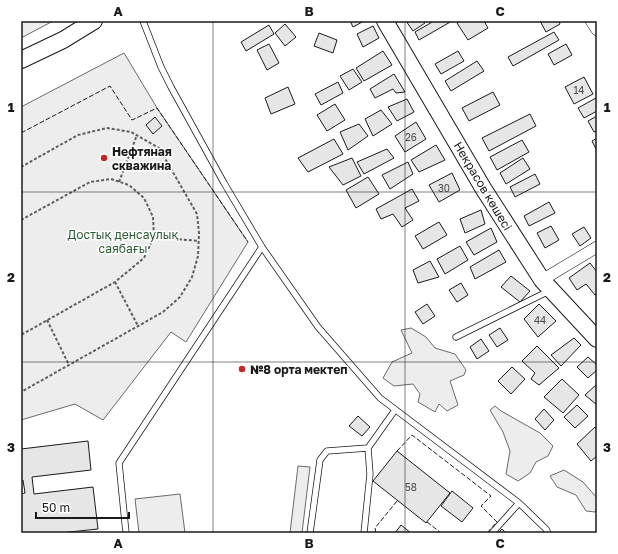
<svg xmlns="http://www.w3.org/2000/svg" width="618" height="554" font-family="'Golos Text',sans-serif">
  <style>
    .built { fill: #ededed; stroke: #6a6a6a }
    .building { fill: #e6e6e6; stroke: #1a1a1a }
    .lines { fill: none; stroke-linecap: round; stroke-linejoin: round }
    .lane-casing { stroke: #1a1a1a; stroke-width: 7 }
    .street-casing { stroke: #1a1a1a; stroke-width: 12 }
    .secondary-casing { stroke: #1a1a1a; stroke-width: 18 }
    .path { stroke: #5f5f5f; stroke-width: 2; stroke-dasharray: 3 2; stroke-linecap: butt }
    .lane { stroke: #fff; stroke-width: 5.5 }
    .street { stroke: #fff; stroke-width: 11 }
    .secondary { stroke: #fff; stroke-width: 16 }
    .fence { stroke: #1a1a1a; stroke-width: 1; stroke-dasharray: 5 2; stroke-linecap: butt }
    .grid { fill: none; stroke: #1a1a1a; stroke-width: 1; stroke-opacity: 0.55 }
    .poi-dot { fill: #c62828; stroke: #fff; stroke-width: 1.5 }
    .labels { text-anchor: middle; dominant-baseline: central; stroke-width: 3; stroke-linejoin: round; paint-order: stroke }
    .number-label { font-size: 10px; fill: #4d4d4d }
    .poi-label { font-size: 12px; font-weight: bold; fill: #1a1a1a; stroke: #fff; text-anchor: start }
    .street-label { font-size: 12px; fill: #1a1a1a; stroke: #fff }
    .park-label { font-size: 12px; fill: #2b5a34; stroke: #fff }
    .neatline { fill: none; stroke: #1a1a1a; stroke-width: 1.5 }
    .grid-label { font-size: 13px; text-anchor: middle; font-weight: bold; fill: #1a1a1a }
  </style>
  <rect width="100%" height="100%" fill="#fff"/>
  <path class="built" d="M 21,21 L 53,21 L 21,38 Z
    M 124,53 L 157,108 L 248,242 L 186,342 L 171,332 L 103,420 L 75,404 L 21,420 L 21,107 Z
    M 411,328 L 426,337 L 435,348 L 455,354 L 466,370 L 464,375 L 450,381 L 458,405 L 447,411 L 439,404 L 435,412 L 418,402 L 420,394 L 413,384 L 394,386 L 383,378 L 392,362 L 412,353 L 401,330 Z
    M 495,406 L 501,411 L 540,433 L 553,446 L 548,456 L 536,462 L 530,473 L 518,481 L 506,474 L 510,451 L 503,432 L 490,410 Z
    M 298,466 L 310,467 L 302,533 L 290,533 Z
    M 564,470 L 583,482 L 597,498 L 597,508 L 595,512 L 586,511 L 576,495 L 557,487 L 550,476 Z
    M 180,494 L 185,533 L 139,533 L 135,499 Z"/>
  <path class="building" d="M 350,21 L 364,21 L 353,27 Z
    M 406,21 L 424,21 L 425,23 L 413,31 Z
    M 434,21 L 452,21 L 419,40 L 415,32 Z
    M 460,21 L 484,21 L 488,28 L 468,40 L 457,23 Z
    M 540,21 L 559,21 L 560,24 L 546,32 Z
    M 285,24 L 296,37 L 285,46 L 275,33 Z
    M 269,25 L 274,34 L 246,51 L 241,42 Z
    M 373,26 L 379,38 L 363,47 L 357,34 Z
    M 554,32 L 559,40 L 513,66 L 508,57 Z
    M 319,33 L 337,40 L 333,53 L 314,46 Z
    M 269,44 L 279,63 L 267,70 L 257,50 Z
    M 566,44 L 572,55 L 554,65 L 548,54 Z
    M 383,51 L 392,65 L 364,81 L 356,68 Z
    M 458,51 L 464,61 L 441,74 L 435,64 Z
    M 477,61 L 484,71 L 451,91 L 445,81 Z
    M 353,69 L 362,82 L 349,90 L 340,76 Z
    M 394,74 L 405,92 L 396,93 L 393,89 L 375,98 L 370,89 Z
    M 584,77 L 593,94 L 574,104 L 565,87 Z
    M 338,82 L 343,93 L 321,105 L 315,94 Z
    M 288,87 L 295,104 L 271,114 L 265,98 Z
    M 493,92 L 500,105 L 469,121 L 462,108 Z
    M 596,98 L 597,101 L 597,111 L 584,118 L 578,108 Z
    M 407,99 L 414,112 L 397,121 L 388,107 Z
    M 335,104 L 345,120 L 327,131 L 317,115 Z
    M 381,110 L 392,124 L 373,136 L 365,119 Z
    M 530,114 L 536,126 L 489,151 L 482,138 Z
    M 597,116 L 597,131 L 594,132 L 588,121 Z
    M 155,117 L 162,126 L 153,134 L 146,125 Z
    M 416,122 L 426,139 L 405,152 L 395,136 Z
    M 359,124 L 368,136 L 348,150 L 340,132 Z
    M 597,138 L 597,151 L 592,141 Z
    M 334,139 L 343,154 L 308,172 L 298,158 Z
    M 522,140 L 529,152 L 497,170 L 490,157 Z
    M 436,145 L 445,160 L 419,172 L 411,160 Z
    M 387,149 L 394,158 L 364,174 L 357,162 Z
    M 352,158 L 361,176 L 343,185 L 329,167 Z
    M 523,158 L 530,169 L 506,184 L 500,173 Z
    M 408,162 L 413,174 L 390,189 L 382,175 Z
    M 452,173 L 460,190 L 439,202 L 429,185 Z
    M 535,174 L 540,184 L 515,197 L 510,187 Z
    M 368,177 L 379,194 L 356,208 L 346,190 Z
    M 412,189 L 419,201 L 405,208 L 413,220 L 402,227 L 393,214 L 381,219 L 376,209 Z
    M 549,202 L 555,213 L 529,226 L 524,216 Z
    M 481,210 L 485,224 L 465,233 L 460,219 Z
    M 439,222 L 447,235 L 423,249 L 415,236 Z
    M 551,226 L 559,240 L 545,248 L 537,233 Z
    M 584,227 L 591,238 L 580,246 L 572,234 Z
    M 491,228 L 497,242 L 474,255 L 466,242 Z
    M 460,246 L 468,260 L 445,274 L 437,259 Z
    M 499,250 L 506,262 L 475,279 L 470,267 Z
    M 430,261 L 439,277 L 418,283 L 413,270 Z
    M 590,263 L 597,272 L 597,293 L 595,295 L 586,284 L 577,290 L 569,278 Z
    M 511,276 L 530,291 L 520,302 L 501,287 Z
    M 461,283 L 468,295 L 457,302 L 449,290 Z
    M 427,304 L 435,316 L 423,324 L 415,312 Z
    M 539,304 L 556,321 L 538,337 L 524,319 Z
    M 500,328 L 508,340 L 497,347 L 489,335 Z
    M 574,338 L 581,345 L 561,366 L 551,355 Z
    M 481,339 L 489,351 L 477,359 L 470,347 Z
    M 537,346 L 559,368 L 539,385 L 531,379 L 535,373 L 522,361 Z
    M 588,357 L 597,365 L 597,370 L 588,378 L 577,367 Z
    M 512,367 L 525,379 L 511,394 L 498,381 Z
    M 562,379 L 579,395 L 563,413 L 544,397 Z
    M 597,384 L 597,405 L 585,395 Z
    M 577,405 L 588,416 L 575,428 L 564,417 Z
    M 544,409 L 554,420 L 545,430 L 535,419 Z
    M 358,416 L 370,427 L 362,436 L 349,426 Z
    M 595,427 L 597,429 L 597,456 L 591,461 L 577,444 Z
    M 88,441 L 91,470 L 32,477 L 34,494 L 93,487 L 98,529 L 60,533 L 21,533 L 21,494 L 25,493 L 23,480 L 21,481 L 21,449 Z
    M 397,451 L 450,493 L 426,523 L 373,481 Z
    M 452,491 L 473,508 L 462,522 L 441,506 Z
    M 401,525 L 411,533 L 395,533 Z
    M 502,529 L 506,533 L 498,533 Z"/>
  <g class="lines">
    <defs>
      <path id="lane" d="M 143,21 L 161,67 L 171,87 L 224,183 L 262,247 L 318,327 L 380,398 L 519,503 L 546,529 L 548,533
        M 456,337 L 551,290
        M 126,533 L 119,463 L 262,247
        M 310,533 L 320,460 L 327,451 L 368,448 L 395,410
        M 364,533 L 370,474 L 368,448
        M 492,533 L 519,503"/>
      <path id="street" d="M 591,21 L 597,30
        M 542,280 L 597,247"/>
      <path id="secondary" d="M 385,21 L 483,188 L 542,280 L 597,339
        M 21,60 L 63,40 L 94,21"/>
    </defs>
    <use href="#lane" class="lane-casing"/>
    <use href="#street" class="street-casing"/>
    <use href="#secondary" class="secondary-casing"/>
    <path class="path" d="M 21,167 L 78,135 L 107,128 L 131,132 L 159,148 L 197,214 L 199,233 L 198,256 L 192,277 L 180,297 L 163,312 L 21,392
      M 119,182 L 137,135
      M 21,220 L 90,182 L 111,179 L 129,185 L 144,198 L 153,217 L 154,237 L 144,258 L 115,282 L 21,335
      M 154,237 L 199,241
      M 115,282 L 138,326
      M 47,320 L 69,365"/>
    <use href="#lane" class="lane"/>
    <use href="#street" class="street"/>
    <use href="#secondary" class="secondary"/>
    <path class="fence" d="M 21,133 L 110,86 L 132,120 L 157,108 L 248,242
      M 397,451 L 412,435 L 491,496 L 481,506 L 497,522 L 487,533
      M 427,522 L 441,533
      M 376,533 L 375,528 L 397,501"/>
  </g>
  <path class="grid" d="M 213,21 L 213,533M 405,21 L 405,533M 21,192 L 597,192M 21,362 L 597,362"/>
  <g class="poi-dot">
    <circle cx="104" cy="158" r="4"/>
    <circle cx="242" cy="369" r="4"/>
  </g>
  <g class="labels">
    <g class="number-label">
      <text x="579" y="90">14</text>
      <text x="411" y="137">26</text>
      <text x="444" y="188">30</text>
      <text x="540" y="320">44</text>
      <text x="411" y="487">58</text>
    </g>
    <g class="poi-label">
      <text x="112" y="151">Нефтяная<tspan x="112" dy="14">скважина</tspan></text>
      <text x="250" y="369">№8 орта мектеп</text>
    </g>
    <g class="street-label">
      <text transform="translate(483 186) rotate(59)">Некрасов көшесі</text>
    </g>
    <g class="park-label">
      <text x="123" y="234">Достық денсаулық<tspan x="123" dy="14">саябағы</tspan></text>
    </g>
  </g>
  <rect width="618" height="554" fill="none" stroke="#ffffff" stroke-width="44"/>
  <path d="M36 512v6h93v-6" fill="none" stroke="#1a1a1a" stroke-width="2"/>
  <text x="42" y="512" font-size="12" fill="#1a1a1a" stroke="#ffffff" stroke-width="3" paint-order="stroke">50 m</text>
  <rect x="22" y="22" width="574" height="510" class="neatline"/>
  <g class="grid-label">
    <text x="118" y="16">A</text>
    <text x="309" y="16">B</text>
    <text x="500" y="16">C</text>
    <text x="11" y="112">1</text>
    <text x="607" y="112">1</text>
    <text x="11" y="282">2</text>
    <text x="607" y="282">2</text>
    <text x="11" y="452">3</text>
    <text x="607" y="452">3</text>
    <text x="118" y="548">A</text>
    <text x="309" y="548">B</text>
    <text x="500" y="548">C</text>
  </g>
</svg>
